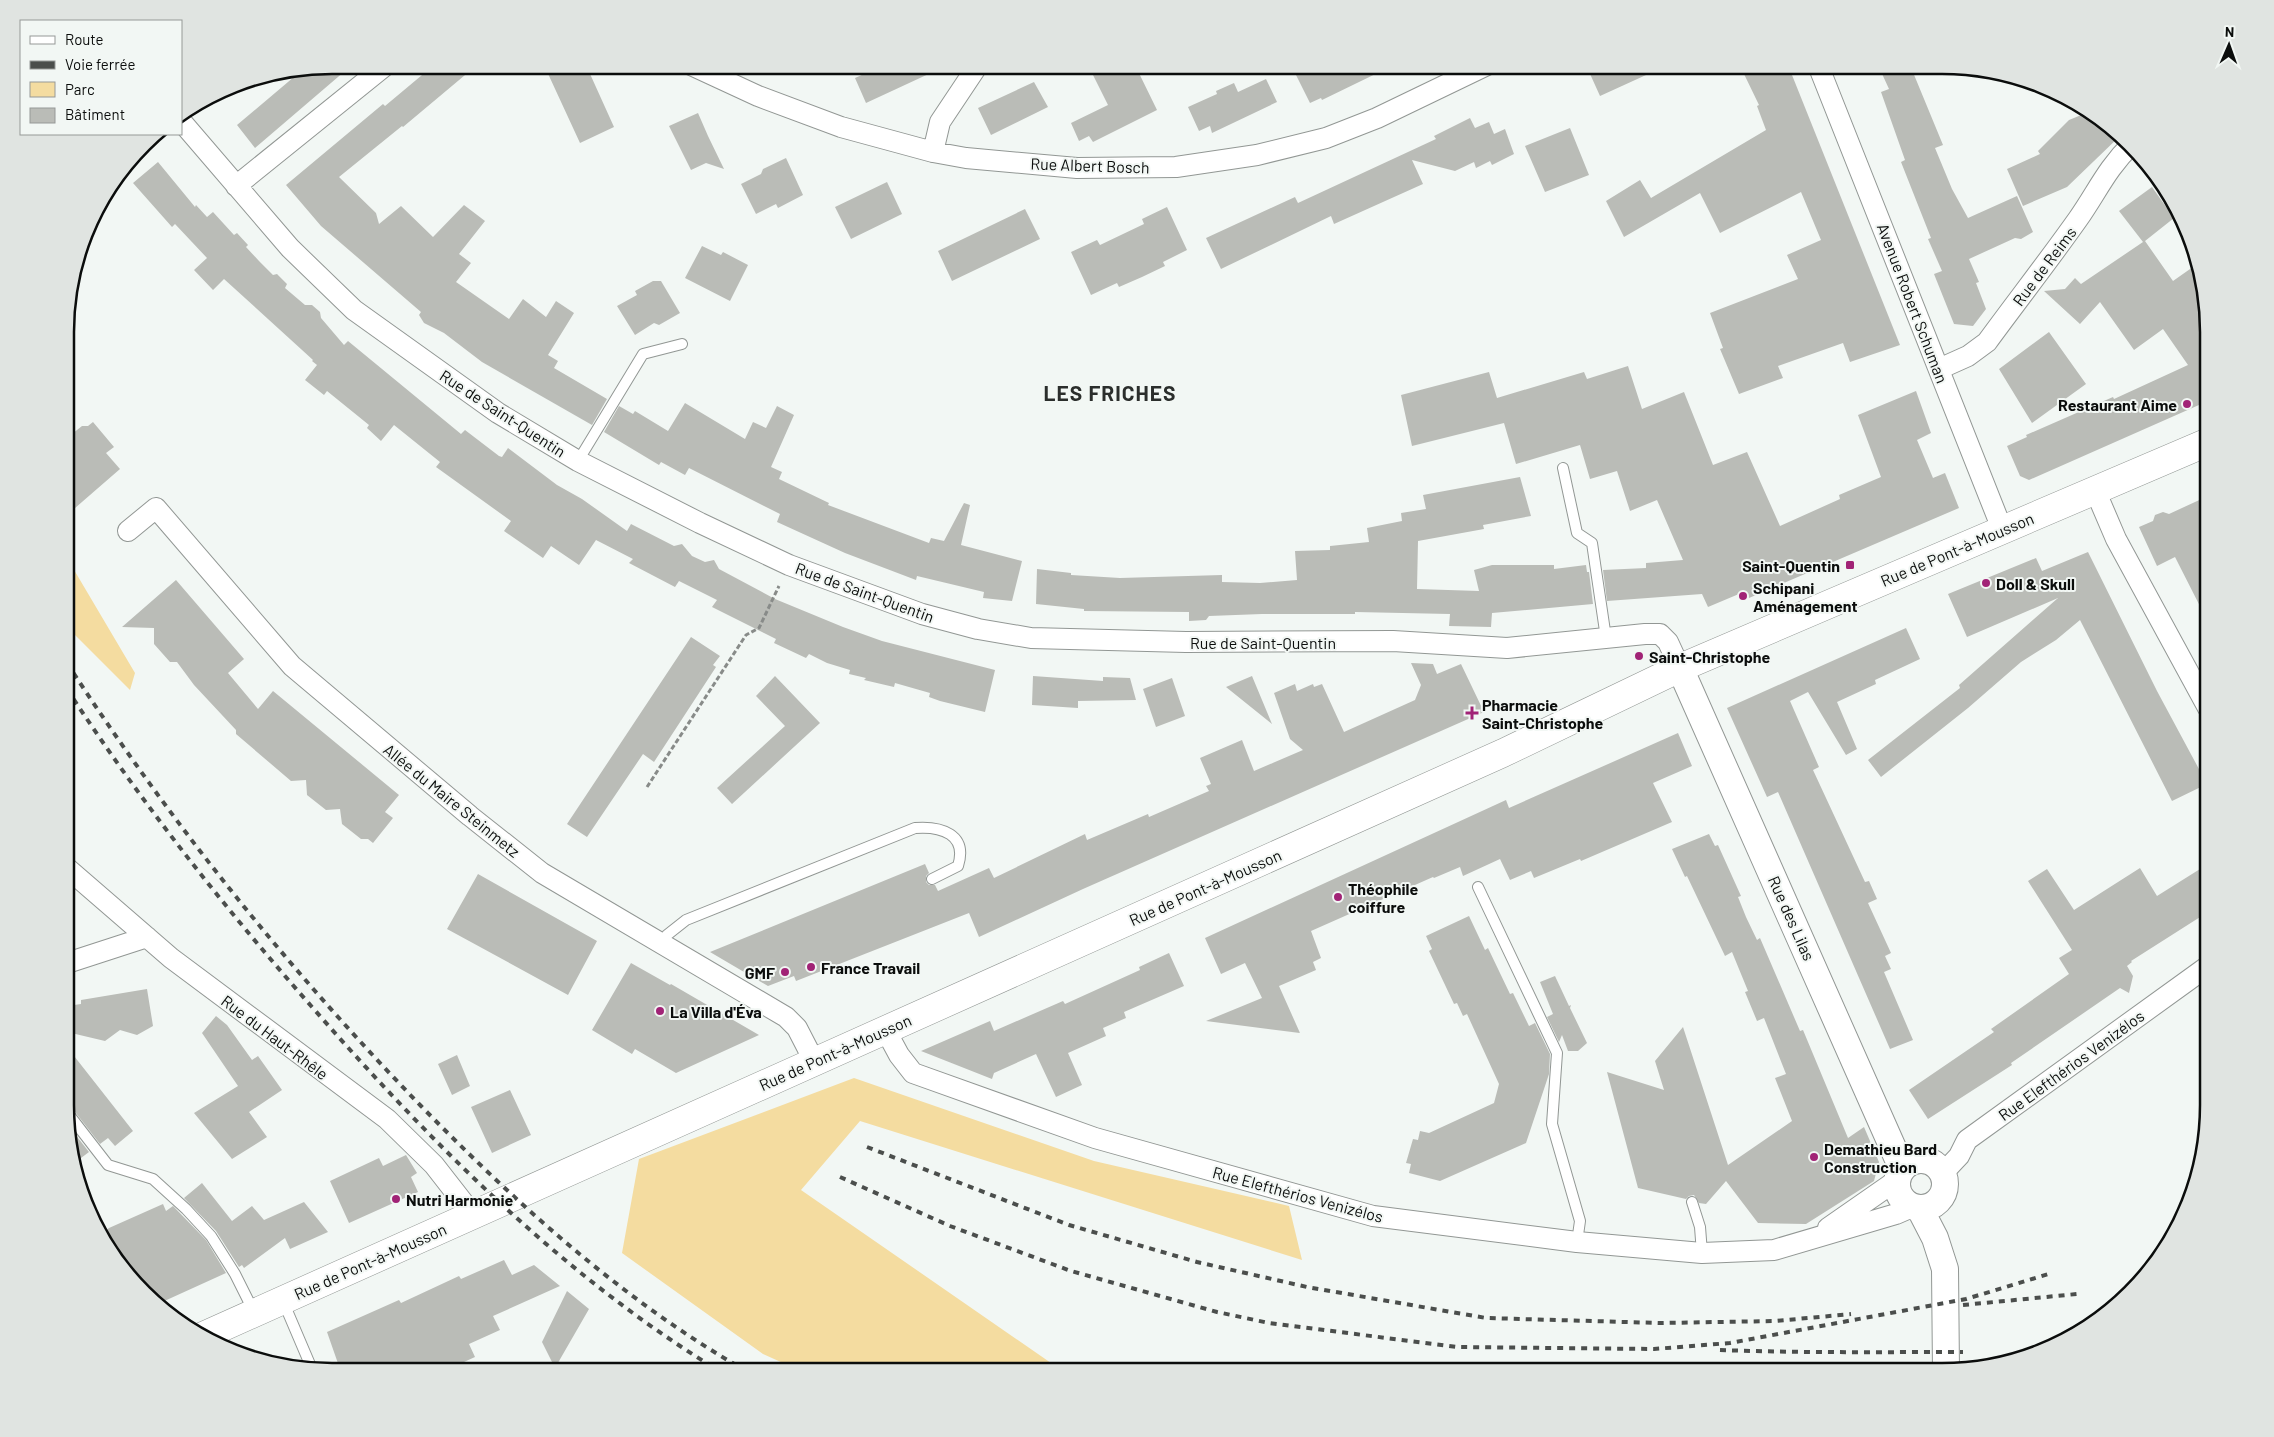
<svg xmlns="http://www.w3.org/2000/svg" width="2274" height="1437" font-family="Barlow,sans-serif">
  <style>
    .green { fill: #f4dca0 }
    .building { fill: #babcb7 }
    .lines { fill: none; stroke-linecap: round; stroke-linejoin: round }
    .service-casing { stroke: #929794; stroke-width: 12 }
    .minor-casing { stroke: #929794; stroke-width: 22 }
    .tertiary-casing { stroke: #929794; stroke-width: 28 }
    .primary-casing { stroke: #929794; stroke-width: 29 }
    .path { stroke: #888b89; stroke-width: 3; stroke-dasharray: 5 2.5; stroke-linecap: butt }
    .service { stroke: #fff; stroke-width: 10 }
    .minor { stroke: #fff; stroke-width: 20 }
    .tertiary { stroke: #fff; stroke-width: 26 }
    .primary { stroke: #fff; stroke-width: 28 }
    .rail { stroke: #4b4e4c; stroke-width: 4; stroke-dasharray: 6 6; stroke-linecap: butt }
    .poi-dot { fill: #a12376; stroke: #f2f7f4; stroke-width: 2 }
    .labels { text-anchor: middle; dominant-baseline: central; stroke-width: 4; stroke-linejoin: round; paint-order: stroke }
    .street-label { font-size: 16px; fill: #0b0d0c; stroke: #f2f7f4 }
    .poi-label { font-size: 16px; font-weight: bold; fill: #0b0d0c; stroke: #f2f7f4; text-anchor: start }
    .district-label { font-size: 21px; font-weight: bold; letter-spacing: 1px; fill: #2b2e2c; stroke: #f2f7f4 }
    .rim { fill: none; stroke: #0b0d0c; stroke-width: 2.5 }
  </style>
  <rect width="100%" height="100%" fill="#f2f7f4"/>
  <path class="green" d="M 67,558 L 135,673 L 130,690 L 67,627 Z
    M 854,1078 L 1094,1161 L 1289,1206 L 1302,1260 L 860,1121 L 801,1190 L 1051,1363 L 1054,1372 L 803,1372 L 763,1354 L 622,1253 L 639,1159 Z"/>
  <path class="building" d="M 332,65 L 352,65 L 255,148 L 237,125 L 301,71 Z
    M 434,65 L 477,65 L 403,127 L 402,126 L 339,177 L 376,213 L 379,224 L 401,206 L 433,237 L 464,205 L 485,221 L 459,254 L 471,263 L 456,282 L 509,319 L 523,299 L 546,317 L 556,301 L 574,313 L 548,355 L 558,361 L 554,368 L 607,399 L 592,425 L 482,362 L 444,333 L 424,323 L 419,315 L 421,312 L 321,226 L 286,185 L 383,104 L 385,106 Z
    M 544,65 L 586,65 L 614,127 L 580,143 Z
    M 884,65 L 948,65 L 866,103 L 855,78 Z
    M 1112,65 L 1135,65 L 1157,110 L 1093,142 L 1089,136 L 1079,141 L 1071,123 L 1108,105 L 1093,75 Z
    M 1317,65 L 1394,65 L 1322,100 L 1321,98 L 1310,103 L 1296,75 Z
    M 1586,65 L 1668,65 L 1600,96 Z
    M 1744,65 L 1788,65 L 1900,345 L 1850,362 L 1843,343 L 1778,366 L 1783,378 L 1739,394 L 1720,349 L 1723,348 L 1710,313 L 1798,279 L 1787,255 L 1821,240 L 1801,192 L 1720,233 L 1700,193 L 1624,237 L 1606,201 L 1640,180 L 1651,198 L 1766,130 L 1757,106 L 1759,105 L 1744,74 L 1748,73 Z
    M 1878,65 L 1910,65 L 1943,145 L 1935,148 L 1952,189 L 1968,218 L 2017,196 L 2033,232 L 2021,239 L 2015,238 L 1969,259 L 1979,282 L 1976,283 L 1986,309 L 1973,326 L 1954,324 L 1934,274 L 1942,271 L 1928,239 L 1931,238 L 1901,162 L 1905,160 L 1881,92 L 1889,89 Z
    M 1266,79 L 1277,102 L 1212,133 L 1210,126 L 1199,131 L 1188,107 L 1217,94 L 1216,91 L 1234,83 L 1238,92 Z
    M 1034,82 L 1048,107 L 991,135 L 978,108 Z
    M 2091,111 L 2121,135 L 2067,187 L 2023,206 L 2007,169 L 2040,154 L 2038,151 L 2069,120 Z
    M 698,113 L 708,136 L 724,169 L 706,163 L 691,170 L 669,126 Z
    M 1470,118 L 1475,128 L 1489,122 L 1494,134 L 1505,129 L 1514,154 L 1492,165 L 1490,161 L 1476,168 L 1474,162 L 1455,171 L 1412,160 L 1423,184 L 1334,224 L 1331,216 L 1221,269 L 1206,238 L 1295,197 L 1298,203 L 1436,139 L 1434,136 Z
    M 1570,128 L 1589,175 L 1545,192 L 1525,146 Z
    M 786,158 L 803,195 L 778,208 L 776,204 L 756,214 L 741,184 L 761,174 L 763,169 Z
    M 158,162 L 195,207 L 196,205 L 207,217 L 213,212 L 234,235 L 237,233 L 248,245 L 246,247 L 259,261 L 273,275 L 277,274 L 287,284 L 285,288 L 305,305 L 312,305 L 320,312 L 321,318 L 344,345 L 348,341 L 461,434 L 465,430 L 499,456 L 502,457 L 508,448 L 557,485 L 582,499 L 627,531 L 631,524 L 674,546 L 682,544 L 692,556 L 705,562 L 714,560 L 719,569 L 775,599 L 843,627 L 882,641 L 995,670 L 985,712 L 940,701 L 929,697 L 930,693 L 895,683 L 894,687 L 864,680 L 866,678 L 849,674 L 850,670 L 827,663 L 809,654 L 806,658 L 774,643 L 776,639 L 712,607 L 717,600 L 679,581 L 675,587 L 629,563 L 633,559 L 596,540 L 579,565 L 551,546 L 543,558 L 504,531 L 511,521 L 436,467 L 440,462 L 394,425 L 381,441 L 367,428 L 369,425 L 327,391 L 324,395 L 305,380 L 317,365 L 312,361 L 313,360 L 224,279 L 213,290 L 194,270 L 207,258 L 175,224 L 172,227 L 133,183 Z
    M 887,182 L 902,214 L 851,239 L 835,207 Z
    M 2152,187 L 2174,218 L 2145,241 L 2173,281 L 2200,262 L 2208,314 L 2208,401 L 2029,480 L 2020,476 L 2007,446 L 2027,437 L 2026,435 L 2113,397 L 2114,399 L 2188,365 L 2163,329 L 2134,350 L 2100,302 L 2080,324 L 2044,291 L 2065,289 L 2075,278 L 2081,284 L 2143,242 L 2119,211 Z
    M 1167,207 L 1187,250 L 1163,262 L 1165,266 L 1142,277 L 1119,287 L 1117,283 L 1091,295 L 1071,252 L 1097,240 L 1100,245 L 1144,224 L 1142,219 Z
    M 1025,209 L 1040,239 L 952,281 L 938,251 Z
    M 702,246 L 721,255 L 723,252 L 748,265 L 730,301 L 685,278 Z
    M 653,281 L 661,281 L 680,313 L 659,325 L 654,323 L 635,335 L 617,306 L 637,295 L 635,291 Z
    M 2049,332 L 2086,384 L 2032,423 L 1999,369 Z
    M 1628,366 L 1642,409 L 1684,392 L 1713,465 L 1747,452 L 1780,526 L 1840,499 L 1839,495 L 1881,477 L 1858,415 L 1916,391 L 1931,433 L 1917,440 L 1933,478 L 1945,473 L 1959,508 L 1749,598 L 1746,591 L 1708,607 L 1702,594 L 1607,601 L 1603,570 L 1646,568 L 1646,563 L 1683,560 L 1657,500 L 1630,511 L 1617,471 L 1590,479 L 1580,445 L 1516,464 L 1504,423 L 1412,446 L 1401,395 L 1489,372 L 1497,398 L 1584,372 L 1587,379 Z
    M 685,403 L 745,439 L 753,422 L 766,428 L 777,406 L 794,415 L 771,467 L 782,472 L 779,479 L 829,503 L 828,505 L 929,543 L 931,538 L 944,541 L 964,503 L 970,505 L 961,545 L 1022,561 L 1012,601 L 983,598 L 984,592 L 917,576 L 916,580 L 845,553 L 777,522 L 780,514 L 689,468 L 685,475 L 661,462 L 659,465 L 604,432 L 619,406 L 633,414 L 635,411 L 668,431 Z
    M 93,422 L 114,447 L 106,453 L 120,469 L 67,515 L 67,438 L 82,426 L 88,426 Z
    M 1520,477 L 1531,516 L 1483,525 L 1484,529 L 1418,541 L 1417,589 L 1479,591 L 1474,570 L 1492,565 L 1554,565 L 1554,569 L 1586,565 L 1587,572 L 1589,572 L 1593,604 L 1492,613 L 1491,627 L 1449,626 L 1450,614 L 1355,612 L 1355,614 L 1262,614 L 1209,616 L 1206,620 L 1189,621 L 1189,612 L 1084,611 L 1084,609 L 1036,604 L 1037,569 L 1071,573 L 1071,575 L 1120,578 L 1222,575 L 1222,582 L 1260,583 L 1297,580 L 1295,551 L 1330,550 L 1330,546 L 1369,542 L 1367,528 L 1402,521 L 1401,513 L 1426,509 L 1423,495 Z
    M 2208,496 L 2208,622 L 2175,557 L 2157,566 L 2139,527 L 2153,521 L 2155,515 L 2163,512 L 2169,514 Z
    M 2088,552 L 2157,691 L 2207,784 L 2172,801 L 2080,620 L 2056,640 L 2021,662 L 1968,708 L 1881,777 L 1868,760 L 1960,688 L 1959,685 L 2058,598 L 1967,637 L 1948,594 L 2036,558 L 2042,571 Z
    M 176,580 L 244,659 L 228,673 L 258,709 L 273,691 L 399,795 L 385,812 L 393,818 L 373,843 L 368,839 L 361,839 L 342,824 L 340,809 L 326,810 L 307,795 L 306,780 L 291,781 L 236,734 L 236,730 L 194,685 L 177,662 L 170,662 L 154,644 L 154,628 L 122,627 Z
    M 1906,628 L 1920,659 L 1875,680 L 1876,684 L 1837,702 L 1857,749 L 1846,755 L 1808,692 L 1790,701 L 1819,767 L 1813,770 L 1865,882 L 1869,881 L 1877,899 L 1868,903 L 1891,953 L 1885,956 L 1891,969 L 1884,972 L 1913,1040 L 1890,1049 L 1778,792 L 1767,797 L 1727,708 Z
    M 691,637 L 720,656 L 713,665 L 716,667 L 654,762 L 643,754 L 587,837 L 567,824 Z
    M 1411,663 L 1433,664 L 1437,674 L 1461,664 L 1484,712 L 1083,889 L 979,937 L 969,913 L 796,981 L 794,976 L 768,986 L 710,952 L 925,864 L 929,873 L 926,876 L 926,882 L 929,885 L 935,885 L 938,891 L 989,868 L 994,878 L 1085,834 L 1087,840 L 1148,814 L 1149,817 L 1209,791 L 1206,786 L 1211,784 L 1200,758 L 1242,740 L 1254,771 L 1303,750 L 1290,739 L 1274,693 L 1295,684 L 1297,691 L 1313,684 L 1314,687 L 1322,684 L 1344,732 L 1415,700 L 1421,685 Z
    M 775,676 L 820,723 L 732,804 L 717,788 L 785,726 L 756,696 Z
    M 1033,676 L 1103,681 L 1103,677 L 1130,678 L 1136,700 L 1078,701 L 1078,708 L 1032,705 Z
    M 1252,676 L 1272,724 L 1226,687 Z
    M 1172,678 L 1185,716 L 1156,727 L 1143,689 Z
    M 1678,733 L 1692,766 L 1653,783 L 1672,822 L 1581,861 L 1580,859 L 1534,878 L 1531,871 L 1510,880 L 1500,859 L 1463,876 L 1460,867 L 1434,878 L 1433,877 L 1311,931 L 1321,958 L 1313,962 L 1316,970 L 1279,986 L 1300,1033 L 1206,1021 L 1262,998 L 1245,963 L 1221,974 L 1205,938 L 1506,800 L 1509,808 Z
    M 1709,834 L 1715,846 L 1718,845 L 1741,896 L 1738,897 L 1746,917 L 1757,940 L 1760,938 L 1800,1031 L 1803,1030 L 1848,1138 L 1864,1127 L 1879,1162 L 1874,1181 L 1806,1224 L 1758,1223 L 1726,1181 L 1706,1204 L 1699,1203 L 1694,1195 L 1689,1196 L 1686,1199 L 1638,1188 L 1607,1072 L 1664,1090 L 1655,1061 L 1683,1027 L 1728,1165 L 1792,1121 L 1775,1078 L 1786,1074 L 1764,1018 L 1757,1021 L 1745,992 L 1748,991 L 1732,952 L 1725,956 L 1687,876 L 1685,877 L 1672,849 Z
    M 2208,864 L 2208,912 L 2131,961 L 2132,962 L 2127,966 L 2133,976 L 2129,993 L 2120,988 L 2011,1063 L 2012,1065 L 1928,1119 L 1909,1090 L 1994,1032 L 1991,1029 L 2069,974 L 2059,958 L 2072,950 L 2028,881 L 2047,869 L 2074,910 L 2140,868 L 2157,896 Z
    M 478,874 L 597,941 L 568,995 L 447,929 Z
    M 1469,916 L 1485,950 L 1488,948 L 1510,994 L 1513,993 L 1529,1026 L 1535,1023 L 1550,1054 L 1549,1074 L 1526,1143 L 1440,1181 L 1409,1173 L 1411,1164 L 1406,1163 L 1413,1139 L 1418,1140 L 1420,1131 L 1429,1133 L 1494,1103 L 1499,1084 L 1467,1014 L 1463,1016 L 1457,1003 L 1454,1004 L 1429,951 L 1432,949 L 1426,936 Z
    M 1169,953 L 1184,986 L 1124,1012 L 1126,1018 L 1103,1028 L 1106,1036 L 1068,1053 L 1082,1085 L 1056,1097 L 1036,1054 L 994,1073 L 992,1079 L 921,1051 L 990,1021 L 994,1031 L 1063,1001 L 1065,1004 L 1140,970 L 1139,967 Z
    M 631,963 L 670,985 L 671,984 L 759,1035 L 676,1073 L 635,1049 L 632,1054 L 592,1030 Z
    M 1555,976 L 1569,1006 L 1571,1005 L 1570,1008 L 1587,1043 L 1578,1051 L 1568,1051 L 1562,1035 L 1559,1042 L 1547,1017 L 1553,1014 L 1540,982 Z
    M 147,989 L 153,1026 L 137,1035 L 120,1030 L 105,1041 L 67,1032 L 67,1006 L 81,1004 L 81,1000 Z
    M 216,1016 L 227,1025 L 252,1060 L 258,1056 L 282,1090 L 249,1112 L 267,1137 L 232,1159 L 194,1113 L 238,1086 L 202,1033 Z
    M 67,1047 L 133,1131 L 115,1146 L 108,1138 L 100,1144 L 72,1108 L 67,1105 Z
    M 457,1055 L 470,1086 L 452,1095 L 438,1064 Z
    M 510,1090 L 531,1135 L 492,1153 L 471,1107 Z
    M 67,1124 L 89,1152 L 73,1164 L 67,1140 Z
    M 406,1155 L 417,1173 L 411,1177 L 418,1192 L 349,1223 L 330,1181 L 379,1158 L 383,1166 Z
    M 202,1183 L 232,1221 L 252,1206 L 264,1220 L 304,1202 L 328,1232 L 290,1249 L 285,1238 L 244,1268 L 242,1265 L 239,1267 L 216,1231 L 184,1198 Z
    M 163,1204 L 166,1211 L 173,1206 L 206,1240 L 226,1273 L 160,1303 L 110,1253 L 101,1234 L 109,1228 Z
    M 504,1260 L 512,1275 L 534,1265 L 560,1286 L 493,1316 L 500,1330 L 469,1344 L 475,1357 L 442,1372 L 341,1372 L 327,1332 L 399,1300 L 401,1303 L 459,1276 L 461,1279 Z
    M 567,1291 L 589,1309 L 555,1368 L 542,1342 Z"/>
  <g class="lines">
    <defs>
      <path id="service" d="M 578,461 L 643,354 L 682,344
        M 1563,468 L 1577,533 L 1592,543 L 1606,638
        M 1478,887 L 1557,1053 L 1552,1124 L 1580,1221 L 1577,1242
        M 662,942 L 667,935 L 686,920 L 915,828 C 941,826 968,834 958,866 L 932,879
        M 67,1112 L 108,1165 L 153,1179 L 186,1209 L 211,1236 L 235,1274 L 254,1312
        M 1692,1202 L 1700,1227 L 1702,1253
        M 283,1301 L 312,1369"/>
      <path id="minor" d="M 691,65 L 758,96 L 841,127 L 933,152 L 966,158 L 1077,168 L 1176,167 L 1257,155 L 1326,138 L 1377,118 L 1487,65
        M 1818,65 L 2002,529
        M 181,121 L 290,248 L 354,310 L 498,413 L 578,461 L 700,523 L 789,565 L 922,614 L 978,629 L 1031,638 L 1186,642 L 1393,641 L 1507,648 L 1645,634 L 1660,634 L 1668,642 L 1680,668
        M 933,152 L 940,122 L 978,65
        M 236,186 L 386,65
        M 1939,369 L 1968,356 L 1987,342 C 2017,301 2049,260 2078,219 C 2097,192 2107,168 2132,144
        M 2095,490 L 2116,539 L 2208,708
        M 128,531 L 156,508 L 292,666 L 470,816 L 542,873 L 786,1017 L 797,1028 L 814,1061
        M 67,868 L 171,958 L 387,1119 L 434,1165 L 473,1215
        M 67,963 L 147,937
        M 885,1029 L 899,1055 L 913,1073 L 1095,1138 L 1373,1216 L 1577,1242 L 1702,1253 L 1774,1250 L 1896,1214 L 1912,1207
        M 1943,1173 L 1959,1156 L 1967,1140 L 2208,966
        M 1828,1228 L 1897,1180"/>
      <path id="tertiary" d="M 1680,668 L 1897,1157 L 1905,1166
        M1897 1184a24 24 0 1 1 48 0a24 24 0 1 1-48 0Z
        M 1920,1209 L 1935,1238 L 1945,1269 L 1946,1371"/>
      <path id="primary" d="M 203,1336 L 1503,753 L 1680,668 L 2208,442"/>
    </defs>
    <use href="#service" class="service-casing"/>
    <use href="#minor" class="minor-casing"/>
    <use href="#tertiary" class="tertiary-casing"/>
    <use href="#primary" class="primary-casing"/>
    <path class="path" d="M 647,787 L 746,635 L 759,628 L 779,586"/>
    <use href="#service" class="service"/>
    <use href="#minor" class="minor"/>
    <use href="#tertiary" class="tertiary"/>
    <use href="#primary" class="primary"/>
    <path class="rail" d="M 67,663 C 170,822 289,970 421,1106 C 519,1206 626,1303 748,1372
      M 67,689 C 140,801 223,906 312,1007 C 432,1144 564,1277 721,1372
      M 867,1147 L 1069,1225 L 1197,1262 L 1307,1287 L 1486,1318 L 1661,1323 L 1776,1321 L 1851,1314
      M 840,1177 L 950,1226 L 1071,1271 L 1217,1312 L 1269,1323 L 1457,1347 L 1654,1349 L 1730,1343 L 1966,1299 L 2052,1273
      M 1963,1305 L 2077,1294
      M 1720,1350 C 1801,1353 1882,1352 1963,1352"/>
  </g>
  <g class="poi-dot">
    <circle cx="2187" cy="404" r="5"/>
    <rect x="1845" y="560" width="10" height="10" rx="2.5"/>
    <circle cx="1986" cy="583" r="5"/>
    <circle cx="1743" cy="596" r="5"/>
    <circle cx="1639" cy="656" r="5"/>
    <path d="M1469.5 705.5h5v5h5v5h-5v5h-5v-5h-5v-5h5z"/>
    <circle cx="1338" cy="897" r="5"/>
    <circle cx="811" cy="967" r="5"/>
    <circle cx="785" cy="972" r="5"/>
    <circle cx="660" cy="1011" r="5"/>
    <circle cx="1814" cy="1157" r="5"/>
    <circle cx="396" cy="1199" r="5"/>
  </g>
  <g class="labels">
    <g class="street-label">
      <text transform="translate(1090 165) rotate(2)">Rue Albert Bosch</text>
      <text transform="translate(2044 266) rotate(-53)">Rue de Reims</text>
      <text transform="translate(1913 303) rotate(69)">Avenue Robert Schuman</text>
      <text transform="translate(503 413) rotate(33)">Rue de Saint-Quentin</text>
      <text transform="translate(1957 549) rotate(-23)">Rue de Pont-à-Mousson</text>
      <text transform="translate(865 592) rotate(20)">Rue de Saint-Quentin</text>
      <text x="1263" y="642">Rue de Saint-Quentin</text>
      <text transform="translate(452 800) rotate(39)">Allée du Maire Steinmetz</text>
      <text transform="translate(1205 887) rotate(-24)">Rue de Pont-à-Mousson</text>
      <text transform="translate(1792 918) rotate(66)">Rue des Lilas</text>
      <text transform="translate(275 1037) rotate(37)">Rue du Haut-Rhêle</text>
      <text transform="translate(835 1052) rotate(-24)">Rue de Pont-à-Mousson</text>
      <text transform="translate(2071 1065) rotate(-36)">Rue Elefthérios Venizélos</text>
      <text transform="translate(1298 1194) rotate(15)">Rue Elefthérios Venizélos</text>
      <text transform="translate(370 1261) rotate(-24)">Rue de Pont-à-Mousson</text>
    </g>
    <g class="poi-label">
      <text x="2177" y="404" text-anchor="end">Restaurant Aime</text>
      <text x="1840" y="565" text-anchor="end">Saint-Quentin</text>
      <text x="1996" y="583">Doll &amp; Skull</text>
      <text x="1753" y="587">Schipani<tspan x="1753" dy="18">Aménagement</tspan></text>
      <text x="1649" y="656">Saint-Christophe</text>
      <text x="1482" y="704">Pharmacie<tspan x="1482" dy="18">Saint-Christophe</tspan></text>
      <text x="1348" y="888">Théophile<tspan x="1348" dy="18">coiffure</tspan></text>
      <text x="821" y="967">France Travail</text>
      <text x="775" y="972" text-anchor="end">GMF</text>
      <text x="670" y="1011">La Villa d'Éva</text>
      <text x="1824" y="1148">Demathieu Bard<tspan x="1824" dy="18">Construction</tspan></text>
      <text x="406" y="1199">Nutri Harmonie</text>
    </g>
    <g class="district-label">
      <text x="1110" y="392">LES FRICHES</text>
    </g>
  </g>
  <path d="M0 0H2274V1437H0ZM332 74H1942A258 258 0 0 1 2200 332V1105A258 258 0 0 1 1942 1363H332A258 258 0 0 1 74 1105V332A258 258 0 0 1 332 74Z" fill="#e0e4e1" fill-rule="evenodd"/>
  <path class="rim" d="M332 74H1942A258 258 0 0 1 2200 332V1105A258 258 0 0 1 1942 1363H332A258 258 0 0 1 74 1105V332A258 258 0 0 1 332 74Z"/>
  <rect x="20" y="20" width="162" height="115" fill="#f2f7f4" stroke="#969997"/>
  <rect x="30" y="36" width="25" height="8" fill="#ffffff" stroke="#969997"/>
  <text x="65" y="45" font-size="15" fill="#0b0d0c">Route</text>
  <rect x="30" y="61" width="25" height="8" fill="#4b4e4c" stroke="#969997"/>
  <text x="65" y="70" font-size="15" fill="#0b0d0c">Voie ferrée</text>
  <rect x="30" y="82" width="25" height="15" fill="#f4dca0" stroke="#969997"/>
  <text x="65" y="95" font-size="15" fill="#0b0d0c">Parc</text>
  <rect x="30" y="108" width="25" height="15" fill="#babcb7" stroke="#969997"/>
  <text x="65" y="120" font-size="15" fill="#0b0d0c">Bâtiment</text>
  <g transform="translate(2229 45) rotate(2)" stroke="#f2f7f4" stroke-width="4" paint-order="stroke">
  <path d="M0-4L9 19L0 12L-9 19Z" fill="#0b0d0c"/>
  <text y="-8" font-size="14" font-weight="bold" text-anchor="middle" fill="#0b0d0c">N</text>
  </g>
</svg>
